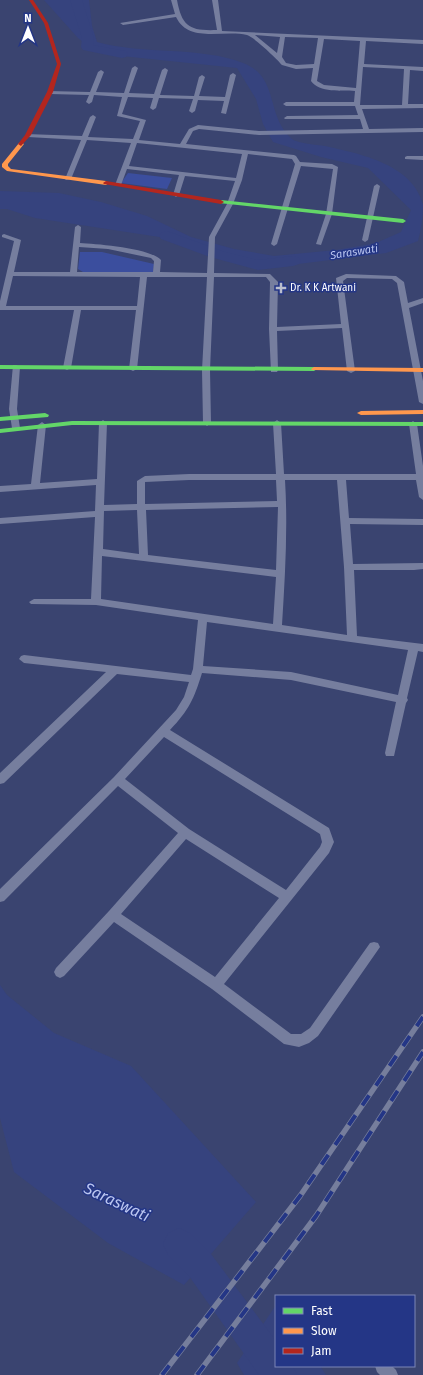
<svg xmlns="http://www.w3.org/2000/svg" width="423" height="1375" font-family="'Fira Sans',sans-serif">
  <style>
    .green { fill: #3b4e9e }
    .water { fill: #36437e }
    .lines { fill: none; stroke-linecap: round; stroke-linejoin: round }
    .river { fill: #36437e; fill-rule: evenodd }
    .street { fill: #767e9e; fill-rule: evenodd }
    .fast { fill: #63d668; fill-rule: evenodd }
    .slow { fill: #ff974d; fill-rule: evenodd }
    .jam { fill: #b3261e; fill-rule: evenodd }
    .rail-casing { stroke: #767e9c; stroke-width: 5.5 }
    .rail { stroke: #243686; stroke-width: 4; stroke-dasharray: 12; stroke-linecap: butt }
    .poi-dot { fill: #babecd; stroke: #243686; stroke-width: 1.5 }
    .labels { text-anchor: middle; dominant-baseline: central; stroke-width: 3; stroke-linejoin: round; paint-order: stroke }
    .far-poi-label { font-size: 10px; fill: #fff; stroke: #243686; text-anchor: start }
    .far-water-label { font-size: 11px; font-style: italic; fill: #bac5f0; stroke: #243686 }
    .near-water-label { font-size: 16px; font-style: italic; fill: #bac5f0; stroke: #243686 }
  </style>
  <rect width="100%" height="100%" fill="#3a4470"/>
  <path class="green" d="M 128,173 L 172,178 L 167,189 L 121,183 Z
    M 80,252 L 102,252 L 154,264 L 153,273 L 83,272 L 78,269 Z"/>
  <path class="water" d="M 44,0 L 89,0 L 92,26 L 97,42 C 144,55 199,46 243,63 C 280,77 265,116 292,139 C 297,143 317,145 325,146 C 360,154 413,164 423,205 C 423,217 421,230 418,241 L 386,253 L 274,267 L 166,238 L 35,218 L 7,209 L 0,209 L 0,191 L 59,193 L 101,202 L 147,216 L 191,237 L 234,249 L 274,256 L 336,250 L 376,243 L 401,232 L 411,210 L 368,168 L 321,157 L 273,142 L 263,124 L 256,99 L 237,68 L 112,55 L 96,52 L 78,38 Z
    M 0,985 L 7,995 L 54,1033 L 131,1066 L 256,1202 L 184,1285 L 108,1243 L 14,1172 L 0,1118 Z
    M 276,1305 L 276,1366 L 320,1366 L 326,1375 L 244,1375 L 237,1363 Z"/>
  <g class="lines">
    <path class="river" d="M 70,0 L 82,0 L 94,38 L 93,45 L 126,51 L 128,54 L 126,57 L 122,58 L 83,50 L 81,47 L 82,38 Z
      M 167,231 L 222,251 L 258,260 L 293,256 L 299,258 L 301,261 L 299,264 L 293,266 L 258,270 L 210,257 L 161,239 L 159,236 L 161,233 Z
      M 179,1228 L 190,1233 L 211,1254 L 276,1341 L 276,1366 L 293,1366 L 297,1375 L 259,1375 L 189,1276 L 168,1255 L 163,1244 L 168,1233 Z"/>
    <path class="street" d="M 171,0 L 177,0 C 182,27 190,31 217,30 L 212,0 L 218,0 L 222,31 L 423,40 L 423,44 L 366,41 L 364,64 L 423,67 L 423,71 L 410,70 L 408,104 L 423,104 L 423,108 L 362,109 L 369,129 L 423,128 L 423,132 L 259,135 L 199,129 L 193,131 L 186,144 L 294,155 L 296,156 L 300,162 L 332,164 L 338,167 L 332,214 L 321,245 L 316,244 L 326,214 L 333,169 L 301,166 L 277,244 L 274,246 L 271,244 L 295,164 L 292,159 L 248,154 L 242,180 L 233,204 L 215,237 L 214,273 L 270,274 L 278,282 L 277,327 L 341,324 L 336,278 L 346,274 L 396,276 L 404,282 L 408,303 L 423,298 L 423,303 L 409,308 L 423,381 L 423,404 L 419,402 L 397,283 L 392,279 L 347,278 L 343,281 L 355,371 L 351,373 L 347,371 L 342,328 L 277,331 L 278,370 L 277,372 L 271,372 L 269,329 L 270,282 L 266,277 L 214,277 L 210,370 L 211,423 L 207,426 L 203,423 L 202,370 L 207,277 L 147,277 L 137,369 L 133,371 L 129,369 L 136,310 L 81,310 L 71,368 L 67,370 L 63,368 L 74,310 L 0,310 L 0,301 L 14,241 L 2,237 L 2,235 L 4,234 L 21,240 L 14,272 L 70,272 L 75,227 L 78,225 L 81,227 L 80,243 C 97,244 150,248 161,260 L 160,272 L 207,273 L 209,237 L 227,204 L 235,181 L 185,176 L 179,195 L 176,197 L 173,195 L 179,175 L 127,169 L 121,185 L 116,186 L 115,185 L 131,143 L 87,140 L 71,179 L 66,180 L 65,179 L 81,140 L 28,137 L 26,136 L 26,134 L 82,136 L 90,117 L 93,115 L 96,117 L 88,137 L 133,139 L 140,121 L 117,116 L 122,97 L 94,95 L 92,102 L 89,104 L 86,102 L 89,95 L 50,94 L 48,93 L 48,91 L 90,92 L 98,72 L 101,70 L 104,72 L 96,92 L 124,93 L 132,68 L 135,66 L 138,68 L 129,93 L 154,94 L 162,70 L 165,68 L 168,70 L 160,95 L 194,96 L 199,77 L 202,75 L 205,77 L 199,96 L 225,97 L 230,75 L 233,73 L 236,75 L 226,114 L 221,113 L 224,101 L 198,100 L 195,111 L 192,113 L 189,111 L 193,99 L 159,98 L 156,108 L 153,110 L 150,108 L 153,98 L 128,97 L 122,114 L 146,120 L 139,140 L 180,144 L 189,129 L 198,125 L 259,131 L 363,129 L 360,119 L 285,119 L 284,118 L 287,116 L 358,115 L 355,106 L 286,106 L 283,104 L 286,102 L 354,102 L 355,91 C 342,90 319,93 311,81 L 313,68 L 296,69 L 282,65 C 277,59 254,37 247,35 C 224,29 189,44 176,17 L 123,25 L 120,23 L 175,14 ZM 255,35 L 280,37 L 277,53 ZM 285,37 L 318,38 L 314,64 L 296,65 L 286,63 L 282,57 ZM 324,39 L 360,41 L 356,88 L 324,85 L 317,81 ZM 363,67 L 404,69 L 402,105 L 360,105 ZM 137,143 L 242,154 L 236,178 L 129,166 ZM 79,247 L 108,249 L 151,258 L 154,261 L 153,272 L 77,272 ZM 13,276 L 140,277 L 137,306 L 6,306 Z
      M 407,156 L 423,156 L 423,160 L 405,159 L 405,157 Z
      M 377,184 L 380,186 L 368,240 L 365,242 L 362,240 L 374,186 Z
      M 13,365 L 16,365 L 20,367 L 17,409 L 20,428 L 16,431 L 12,428 L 9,409 Z
      M 103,420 L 107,423 L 104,505 L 137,504 L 137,481 L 145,476 L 189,474 L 276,474 L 273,423 L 277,420 L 281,423 L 284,474 L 416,474 L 409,424 L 413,421 L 417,424 L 423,466 L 423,500 L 419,497 L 416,480 L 346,480 L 349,518 L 423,519 L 423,525 L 350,524 L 353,564 L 423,563 L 423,569 L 414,570 L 354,570 L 357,636 L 423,644 L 423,652 L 418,651 L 407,698 L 408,700 L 406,703 L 394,756 L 386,756 L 385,753 L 396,702 L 291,680 L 202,673 C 194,699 189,710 170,730 L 329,828 L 334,842 L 329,853 L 224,984 L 291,1034 L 301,1034 L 310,1028 L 370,943 L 374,942 L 378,943 L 380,947 L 318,1036 L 309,1043 L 299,1047 L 284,1044 L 212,989 L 114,922 L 64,976 L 60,978 L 56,976 L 54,972 L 56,968 L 109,911 L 178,833 L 118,786 L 4,901 L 0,902 L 0,889 L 114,777 L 176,710 L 184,697 L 189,682 L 117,674 L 4,783 L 0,784 L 0,773 L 106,672 L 24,663 L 19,659 L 21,656 L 24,655 L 191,675 L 193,669 L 198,620 L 96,605 L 31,604 L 29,602 L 34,599 L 91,599 L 95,517 L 0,524 L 0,518 L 95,511 L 96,485 L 0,492 L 0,486 L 31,484 L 38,425 L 42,422 L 46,425 L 40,483 L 97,479 L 99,423 ZM 189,480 L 276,480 L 277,501 L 145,504 L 145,482 ZM 285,480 L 337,480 L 344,567 L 347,635 L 282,625 C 285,577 288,528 285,480 ZM 278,507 L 276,570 L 148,555 L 146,510 ZM 137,510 L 139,554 L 103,549 L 104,511 ZM 102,556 L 276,577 L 273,624 L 101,599 ZM 207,622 L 408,650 L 398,695 L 291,672 L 203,666 ZM 164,737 L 320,834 L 322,842 L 320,847 L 286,890 L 189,829 L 125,779 ZM 186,839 L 279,898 L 215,977 L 121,914 Z
      M 375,1366 L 392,1366 L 396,1370 L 398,1375 L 380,1375 L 377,1372 Z"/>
    <path class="fast" d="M 221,200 L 403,219 L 406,221 L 403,223 L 219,203 L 218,202 Z
      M 0,365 L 314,367 L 317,369 L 314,371 L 0,369 Z
      M 45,413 L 49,415 L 48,417 L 0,421 L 0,417 Z
      M 72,421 L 423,422 L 423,426 L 72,425 L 0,433 L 0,429 Z"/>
    <path class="slow" d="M 21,142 L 24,144 L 8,164 L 8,166 L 11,169 L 106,181 L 109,183 L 106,185 L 7,171 L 2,167 L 2,164 L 19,143 Z
      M 314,367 L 423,368 L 423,372 L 312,370 L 311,369 Z
      M 423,410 L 423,414 L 361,415 L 357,413 L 361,411 Z"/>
    <path class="jam" d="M 29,0 L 33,0 L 48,23 L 61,64 L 53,92 L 31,135 L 21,146 L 18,144 L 25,135 L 47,92 L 57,64 L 44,23 Z
      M 106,181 L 221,200 L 224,202 L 221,204 L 104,184 L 103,183 Z"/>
    <defs>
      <path id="rail" d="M 162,1375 L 300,1196 L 423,1017
        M 197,1375 L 316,1216 L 423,1052"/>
    </defs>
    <use href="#rail" class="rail-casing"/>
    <use href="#rail" class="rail"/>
  </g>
  <path class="poi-dot" d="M279 282h4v4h4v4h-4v4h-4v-4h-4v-4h4z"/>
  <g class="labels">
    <g class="far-poi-label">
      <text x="290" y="288">Dr. K K Artwani</text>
    </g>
    <g class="far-water-label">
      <text transform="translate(354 252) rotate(-9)">Saraswati</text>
    </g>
    <g class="near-water-label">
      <text transform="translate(117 1202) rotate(25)">Saraswati</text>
    </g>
  </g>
  <rect x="275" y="1295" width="140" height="72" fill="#243686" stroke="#7c86b6"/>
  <rect x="283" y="1308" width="20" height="6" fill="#63d668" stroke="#7c86b6"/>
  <text x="311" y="1315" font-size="12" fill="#ffffff">Fast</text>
  <rect x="283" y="1328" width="20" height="6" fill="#ff974d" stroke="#7c86b6"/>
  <text x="311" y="1335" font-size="12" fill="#ffffff">Slow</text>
  <rect x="283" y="1348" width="20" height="6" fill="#b3261e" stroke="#7c86b6"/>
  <text x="311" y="1355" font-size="12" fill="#ffffff">Jam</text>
  <g transform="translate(28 28)" stroke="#243686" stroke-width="3" paint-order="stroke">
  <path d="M0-3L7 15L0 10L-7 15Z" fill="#ffffff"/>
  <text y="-6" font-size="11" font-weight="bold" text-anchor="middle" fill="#ffffff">N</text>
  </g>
</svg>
